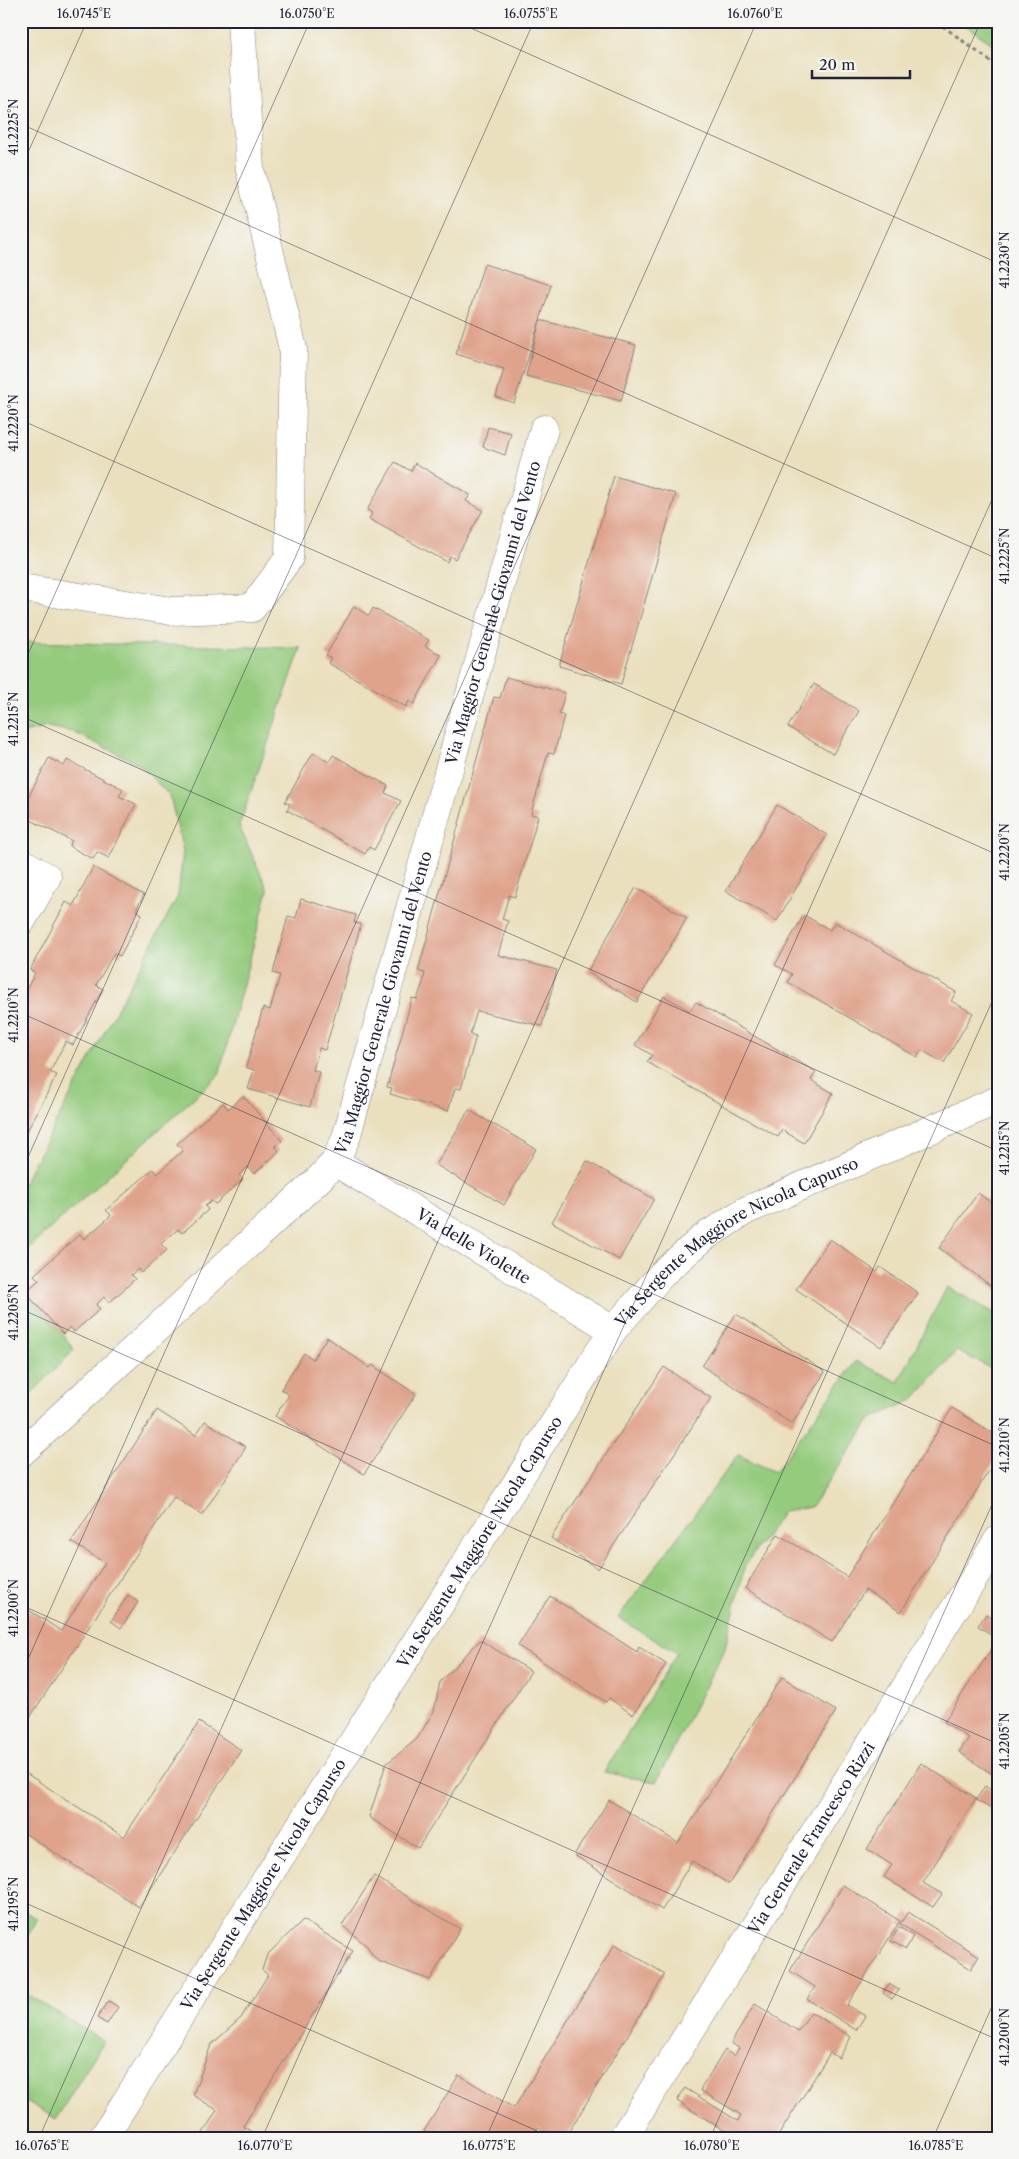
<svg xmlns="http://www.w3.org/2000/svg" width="1019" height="2159" font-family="'Libre Caslon Text',serif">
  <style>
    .green { fill: #94cb7d; stroke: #5b765c }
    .building { fill: #dfa38b }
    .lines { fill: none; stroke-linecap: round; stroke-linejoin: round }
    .minor-casing { stroke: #86817c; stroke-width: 29 }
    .path { stroke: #86817c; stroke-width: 3; stroke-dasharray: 4 4; stroke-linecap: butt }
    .minor { stroke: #fff; stroke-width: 28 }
    .ticks { fill: none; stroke: #22223b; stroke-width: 1; stroke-opacity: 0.45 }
    .labels { text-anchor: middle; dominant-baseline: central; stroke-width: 4; stroke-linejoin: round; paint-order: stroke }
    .street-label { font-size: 16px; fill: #22223b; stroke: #f6f6f2 }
    .neatline { fill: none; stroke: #22223b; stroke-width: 2 }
    .ticks-label { font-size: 12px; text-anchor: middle; fill: #22223b }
  </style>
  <rect width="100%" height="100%" fill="#f6f6f2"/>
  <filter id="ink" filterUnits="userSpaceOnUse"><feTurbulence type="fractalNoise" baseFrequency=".02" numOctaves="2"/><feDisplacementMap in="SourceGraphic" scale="10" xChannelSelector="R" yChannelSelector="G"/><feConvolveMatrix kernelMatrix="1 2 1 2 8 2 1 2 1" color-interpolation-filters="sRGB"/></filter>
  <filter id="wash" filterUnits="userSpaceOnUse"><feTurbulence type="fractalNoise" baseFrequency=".0096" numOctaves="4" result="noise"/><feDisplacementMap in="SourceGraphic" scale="20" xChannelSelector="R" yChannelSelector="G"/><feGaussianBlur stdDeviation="1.12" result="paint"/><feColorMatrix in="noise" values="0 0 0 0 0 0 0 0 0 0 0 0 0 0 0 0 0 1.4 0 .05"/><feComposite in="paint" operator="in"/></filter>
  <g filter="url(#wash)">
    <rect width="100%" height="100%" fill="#eae0be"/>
    <path class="green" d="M 960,21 L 998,21 L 998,48 Z
      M 21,642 L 301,648 L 239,826 L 268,890 L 219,1075 L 21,1255 L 21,1187 L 178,896 L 183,851 L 170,796 L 137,763 L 73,732 L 47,727 L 21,734 Z
      M 947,1287 L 998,1315 L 998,1372 L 957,1351 L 913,1400 L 871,1419 L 811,1507 L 783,1512 L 745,1565 L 725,1648 L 656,1782 L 604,1772 L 677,1653 L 618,1618 L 738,1455 L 775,1472 L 856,1361 L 898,1382 Z
      M 21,1289 L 63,1334 L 74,1350 L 29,1396 L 21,1385 Z
      M 21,1910 L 37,1918 L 21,1948 Z
      M 21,1991 L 104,2041 L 56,2119 L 21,2098 Z"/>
    <g id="blocks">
      <path class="building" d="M 484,264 L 551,285 L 514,403 L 496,397 L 504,369 L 456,354 Z
        M 540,320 L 636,345 L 621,401 L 526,376 Z
        M 488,427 L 511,433 L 505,455 L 483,447 Z
        M 395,462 L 411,471 L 415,463 L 470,495 L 466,501 L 483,510 L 455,559 L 450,556 L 447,562 L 369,519 L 372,513 L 367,510 Z
        M 614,476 L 676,494 L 621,684 L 559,666 Z
        M 354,606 L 369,616 L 373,608 L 429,640 L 425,646 L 441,655 L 414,704 L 409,701 L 406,707 L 328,663 L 331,658 L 326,655 Z
        M 506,677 L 565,693 L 559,714 L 564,716 L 554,754 L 548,753 L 531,814 L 538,816 L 515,897 L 509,895 L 502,919 L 508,921 L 498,955 L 557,970 L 542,1026 L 477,1011 L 470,1034 L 476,1036 L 461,1089 L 455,1088 L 448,1111 L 390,1094 L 392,1088 L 387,1087 L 412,998 L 417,999 L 423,983 L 425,973 L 418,971 L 494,697 L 500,698 Z
        M 814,684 L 859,711 L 833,754 L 788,727 Z
        M 313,753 L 329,762 L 333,755 L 388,786 L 385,793 L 401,801 L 374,850 L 369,847 L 365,854 L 287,810 L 290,804 L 285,802 Z
        M 49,758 L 64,766 L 67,760 L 123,789 L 119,796 L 136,804 L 109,858 L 97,852 L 93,859 L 69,846 L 72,841 L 21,815 L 21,811 Z
        M 777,805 L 827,835 L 777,921 L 726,891 Z
        M 93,867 L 144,895 L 136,910 L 142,914 L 120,956 L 114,953 L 96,985 L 103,989 L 73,1045 L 66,1041 L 58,1056 L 50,1072 L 57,1075 L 27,1131 L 21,1128 L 21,990 L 25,992 L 35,973 L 30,970 L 66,902 L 73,906 Z
        M 636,888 L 687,918 L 637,1002 L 587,972 Z
        M 301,899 L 356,915 L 354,923 L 361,924 L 325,1050 L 319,1048 L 313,1070 L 319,1072 L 310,1107 L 248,1089 L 254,1070 L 246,1067 L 263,1008 L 270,1010 L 280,975 L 273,973 L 288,916 L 296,918 Z
        M 804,915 L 830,930 L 835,922 L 956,992 L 951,1001 L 973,1013 L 944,1063 L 921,1050 L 917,1057 L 788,982 L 792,974 L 775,965 Z
        M 664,996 L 690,1011 L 696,1002 L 816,1072 L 811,1080 L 833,1093 L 804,1143 L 782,1130 L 778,1137 L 647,1062 L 652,1055 L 635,1045 Z
        M 243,1096 L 282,1141 L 275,1146 L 279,1151 L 254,1174 L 248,1167 L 239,1175 L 243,1179 L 218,1202 L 215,1204 L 212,1201 L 205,1206 L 208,1210 L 182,1233 L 178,1229 L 161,1244 L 167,1250 L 141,1273 L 138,1269 L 131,1275 L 135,1279 L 109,1303 L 104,1297 L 96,1305 L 100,1309 L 74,1332 L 70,1327 L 63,1334 L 25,1292 L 39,1280 L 34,1275 L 80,1234 L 84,1239 L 105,1221 L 111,1215 L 106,1210 L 153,1169 L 157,1174 L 183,1150 L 177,1144 L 223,1103 L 228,1109 Z
        M 469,1110 L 536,1149 L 504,1205 L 436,1165 Z
        M 587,1161 L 654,1199 L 619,1260 L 552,1222 Z
        M 978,1193 L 998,1208 L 998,1291 L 939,1248 Z
        M 830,1239 L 877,1272 L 880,1267 L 918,1293 L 881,1347 L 796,1289 Z
        M 736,1314 L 825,1372 L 792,1424 L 702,1366 Z
        M 327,1337 L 370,1368 L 372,1365 L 416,1394 L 364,1474 L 275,1416 L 289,1395 L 281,1389 L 304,1353 L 313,1359 Z
        M 664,1367 L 711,1398 L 598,1569 L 551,1538 Z
        M 952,1408 L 998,1436 L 998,1456 L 901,1612 L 865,1590 L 832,1642 L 745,1588 L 778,1534 L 847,1577 Z
        M 157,1410 L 196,1435 L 205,1421 L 246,1447 L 202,1515 L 174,1497 L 21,1731 L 21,1623 L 29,1610 L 61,1631 L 105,1563 L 71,1542 Z
        M 128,1595 L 138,1602 L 121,1628 L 111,1621 Z
        M 550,1596 L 637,1652 L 639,1647 L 666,1664 L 633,1715 L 609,1698 L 606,1702 L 518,1646 Z
        M 986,1614 L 998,1622 L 997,1638 L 978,1626 Z
        M 998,1639 L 998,1778 L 959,1752 L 969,1738 L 944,1722 Z
        M 480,1640 L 531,1671 L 418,1848 L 369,1817 L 386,1764 L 417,1739 L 434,1711 L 440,1682 Z
        M 782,1677 L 836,1711 L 729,1884 L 692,1861 L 662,1910 L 574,1855 L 609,1800 L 678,1843 Z
        M 199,1722 L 241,1750 L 139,1907 L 21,1831 L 21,1770 L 124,1837 Z
        M 921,1763 L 976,1798 L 923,1883 L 942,1894 L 933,1907 L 884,1877 L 892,1865 L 867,1849 Z
        M 985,1786 L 998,1795 L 998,1803 L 993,1810 L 976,1800 Z
        M 374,1876 L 460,1929 L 430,1980 L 380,1962 L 373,1956 L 367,1946 L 342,1925 Z
        M 843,1885 L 900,1921 L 847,2005 L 865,2016 L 856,2030 L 807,1999 L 815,1987 L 790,1971 Z
        M 998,1896 L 998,1913 L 990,1908 Z
        M 908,1912 L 979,1956 L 971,1969 L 900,1924 Z
        M 303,1920 L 353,1951 L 243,2126 L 262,2138 L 200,2138 L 217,2110 L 193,2095 L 211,2045 L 241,2018 L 268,1975 L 262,1970 L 267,1955 Z
        M 899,1927 L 913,1936 L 906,1949 L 891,1941 Z
        M 615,1944 L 665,1974 L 565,2138 L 555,2138 L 538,2127 L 531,2138 L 435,2138 L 424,2131 L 459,2075 L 514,2108 Z
        M 889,1984 L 899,1990 L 892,1999 L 883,1993 Z
        M 109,2001 L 118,2007 L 107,2024 L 97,2018 Z
        M 755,2004 L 798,2031 L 811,2012 L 851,2037 L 839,2058 L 830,2053 L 778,2136 L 782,2138 L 728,2138 L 730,2134 L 677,2101 L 685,2088 L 738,2121 L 741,2115 L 700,2090 L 725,2050 L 734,2056 L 739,2048 L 731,2043 Z"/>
    </g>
  </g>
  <g filter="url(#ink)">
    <use href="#blocks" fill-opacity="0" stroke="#86817c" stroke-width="1"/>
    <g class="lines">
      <defs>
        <g id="minor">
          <path d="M 21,588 L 172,611 L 252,608 L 289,558 L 293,349 L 250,170 L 241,21"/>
          <path d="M 21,862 L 47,877 L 21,922"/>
          <path id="s1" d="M 335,1162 L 613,1330"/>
          <path id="s2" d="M 21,1453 L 319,1179 L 335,1162 L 346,1138 L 544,429"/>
          <path id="s3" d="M 103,2138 L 613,1330 L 664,1272 L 703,1238 L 745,1211 L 998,1100"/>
          <path id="s4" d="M 623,2138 L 998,1540"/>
        </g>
      </defs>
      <use href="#minor" class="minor-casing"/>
      <path class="path" d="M 936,21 L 998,67"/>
      <use href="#minor" class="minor"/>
    </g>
  </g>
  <path class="ticks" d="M 455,21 L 998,263M 21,124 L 998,559M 21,168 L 87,21M 21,420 L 998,855M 21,670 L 310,21M 21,716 L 998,1151M 21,1013 L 998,1447M 21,1173 L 534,21M 21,1309 L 998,1744M 21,1605 L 998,2040M 21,1675 L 757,21M 21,1901 L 553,2138M 39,2138 L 981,21M 262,2138 L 998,486M 486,2138 L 998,988M 710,2138 L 998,1491M 933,2138 L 998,1993"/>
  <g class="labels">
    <g class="street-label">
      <text stroke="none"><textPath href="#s2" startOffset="1000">Via Maggior Generale Giovanni del Vento</textPath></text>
      <text stroke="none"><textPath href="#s2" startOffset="595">Via Maggior Generale Giovanni del Vento</textPath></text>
      <text stroke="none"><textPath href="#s3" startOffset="1110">Via Sergente Maggiore Nicola Capurso</textPath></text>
      <text stroke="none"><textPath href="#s1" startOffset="162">Via delle Violette</textPath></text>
      <text stroke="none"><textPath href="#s3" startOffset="705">Via Sergente Maggiore Nicola Capurso</textPath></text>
      <text stroke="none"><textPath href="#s4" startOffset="354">Via Generale Francesco Rizzi</textPath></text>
      <text stroke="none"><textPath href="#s3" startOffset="300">Via Sergente Maggiore Nicola Capurso</textPath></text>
    </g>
  </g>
  <rect width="1019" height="2159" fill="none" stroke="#f6f6f2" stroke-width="55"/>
  <path d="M812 70v8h98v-8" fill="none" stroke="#22223b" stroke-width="2.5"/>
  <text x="819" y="70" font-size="15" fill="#22223b" stroke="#f6f6f2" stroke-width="4" paint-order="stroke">20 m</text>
  <rect x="28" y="28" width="964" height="2104" class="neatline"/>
  <g class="ticks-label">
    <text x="84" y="18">16.0745°E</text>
    <text x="307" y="18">16.0750°E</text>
    <text x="531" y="18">16.0755°E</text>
    <text x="755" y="18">16.0760°E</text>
    <text transform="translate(14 127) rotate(-90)" y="4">41.2225°N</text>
    <text transform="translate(1005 260) rotate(-90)" y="4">41.2230°N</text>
    <text transform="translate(14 423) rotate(-90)" y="4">41.2220°N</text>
    <text transform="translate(1005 556) rotate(-90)" y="4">41.2225°N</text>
    <text transform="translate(14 719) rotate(-90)" y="4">41.2215°N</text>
    <text transform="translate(1005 852) rotate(-90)" y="4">41.2220°N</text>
    <text transform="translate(14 1015) rotate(-90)" y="4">41.2210°N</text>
    <text transform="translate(1005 1148) rotate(-90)" y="4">41.2215°N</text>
    <text transform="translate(14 1312) rotate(-90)" y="4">41.2205°N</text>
    <text transform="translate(1005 1445) rotate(-90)" y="4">41.2210°N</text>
    <text transform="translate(14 1608) rotate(-90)" y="4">41.2200°N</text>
    <text transform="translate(1005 1741) rotate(-90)" y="4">41.2205°N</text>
    <text transform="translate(14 1904) rotate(-90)" y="4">41.2195°N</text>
    <text transform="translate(1005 2037) rotate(-90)" y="4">41.2200°N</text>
    <text x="42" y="2150">16.0765°E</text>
    <text x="265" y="2150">16.0770°E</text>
    <text x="489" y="2150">16.0775°E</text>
    <text x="712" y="2150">16.0780°E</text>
    <text x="936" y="2150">16.0785°E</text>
  </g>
</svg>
